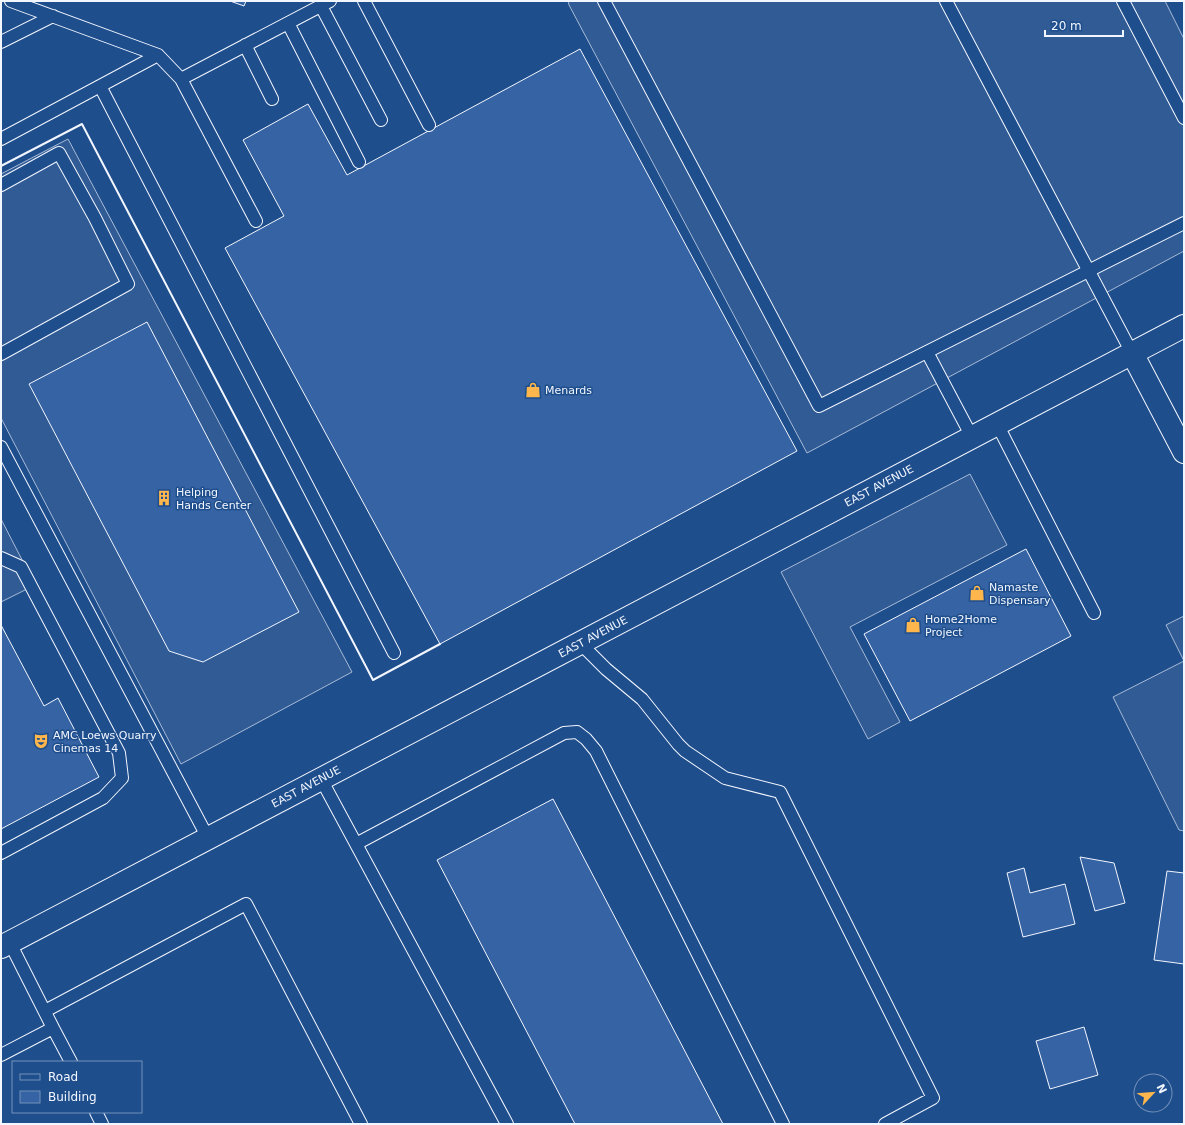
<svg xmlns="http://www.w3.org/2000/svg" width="1185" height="1125" font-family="'DejaVu Sans',sans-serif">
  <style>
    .parking { fill: #305b95; stroke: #a8bbd7 }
    .building { fill: #3563a3; stroke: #f2f6ff }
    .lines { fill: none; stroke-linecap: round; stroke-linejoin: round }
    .lane-casing { stroke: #f2f6ff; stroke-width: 14 }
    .street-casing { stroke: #f2f6ff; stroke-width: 24 }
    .secondary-casing { stroke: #f2f6ff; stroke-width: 24 }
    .lane { stroke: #1f4e8c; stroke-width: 12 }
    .street { stroke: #1f4e8c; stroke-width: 22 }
    .secondary { stroke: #1f4e8c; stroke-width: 22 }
    .wall { stroke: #f2f6ff; stroke-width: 2 }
    .labels { text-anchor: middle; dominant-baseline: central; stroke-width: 3; stroke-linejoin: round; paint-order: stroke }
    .poi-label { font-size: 11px; fill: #f2f6ff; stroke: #1f4e8c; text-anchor: start }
    .street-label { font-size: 11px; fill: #f2f6ff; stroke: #1f4e8c }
  </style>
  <rect width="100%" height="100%" fill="#1f4e8c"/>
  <path class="parking" d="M 568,1 L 1165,1 L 1184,39 L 1184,251 L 807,453 L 569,5 Z
    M 68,139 L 352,672 L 181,764 L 1,418 L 1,174 Z
    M 970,474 L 1007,545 L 850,627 L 900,722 L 868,739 L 781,572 Z
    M 1,519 L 35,585 L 1,602 Z
    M 1184,616 L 1184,831 L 1179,830 L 1113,697 L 1184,661 L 1166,625 Z"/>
  <path class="building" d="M 230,1 L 246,1 L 244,6 Z
    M 580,49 L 797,451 L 440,644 L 225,248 L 284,216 L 243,140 L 308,104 L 347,175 Z
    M 147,322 L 299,612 L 203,662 L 169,651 L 29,384 Z
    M 1026,549 L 1071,636 L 910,721 L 864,634 Z
    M 1,625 L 44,706 L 58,698 L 99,777 L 1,829 Z
    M 553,799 L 723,1124 L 575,1124 L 437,860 Z
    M 1080,857 L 1114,863 L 1125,903 L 1095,911 Z
    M 1024,868 L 1030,893 L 1065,884 L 1075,924 L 1023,937 L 1007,873 Z
    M 1167,871 L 1184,873 L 1184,964 L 1154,960 Z
    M 1084,1027 L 1098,1075 L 1050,1089 L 1036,1041 Z"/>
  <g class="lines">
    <defs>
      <path id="lane" d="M 11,1 L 158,55 L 181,79 L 330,1
        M 364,1 L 429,125
        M 604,1 L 819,406 L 1184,223
        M 946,1 L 1132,353
        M 1123,1 L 1184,118
        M 321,6 L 381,120
        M 288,23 L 359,162
        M 1,42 L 53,16
        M 245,45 L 272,99
        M 181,79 L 256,221
        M 100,86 L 394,653
        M 1,139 L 158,55
        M 1,185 L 59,153 L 95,218 L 128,284 L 1,354
        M 927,352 L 972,437
        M 997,424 L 1094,613
        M 1,447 L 208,838
        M 1,558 L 21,567 L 119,753 L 122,778 L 103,798 L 1,853
        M 580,643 L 606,669 L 642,699 L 678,744 L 685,751 L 725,778 L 780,792 L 933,1098 L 885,1124
        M 321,779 L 507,1124
        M 356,844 L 564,733 L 577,732 L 586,739 L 596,751 L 783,1124
        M 45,1011 L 246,904 L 361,1124
        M 53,1028 L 71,1062
        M 1,1055 L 53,1028 L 10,943
        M 96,1112 L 102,1124"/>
      <path id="street" d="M 1132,353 L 1184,452"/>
      <path id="secondary" d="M 1,947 L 1184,326"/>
    </defs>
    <use href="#lane" class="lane-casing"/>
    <use href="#street" class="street-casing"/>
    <use href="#secondary" class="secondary-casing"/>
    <use href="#lane" class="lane"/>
    <use href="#street" class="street"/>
    <use href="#secondary" class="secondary"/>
    <path class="wall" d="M 1,166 L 82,124 L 373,680 L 440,644"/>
  </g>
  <defs>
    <symbol id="shop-bare" viewBox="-9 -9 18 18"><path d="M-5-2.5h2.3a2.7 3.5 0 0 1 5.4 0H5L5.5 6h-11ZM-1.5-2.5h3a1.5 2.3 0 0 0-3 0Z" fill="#ffb74d" stroke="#1f4e8c" stroke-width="2.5" paint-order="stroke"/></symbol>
    <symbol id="building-bare" viewBox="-9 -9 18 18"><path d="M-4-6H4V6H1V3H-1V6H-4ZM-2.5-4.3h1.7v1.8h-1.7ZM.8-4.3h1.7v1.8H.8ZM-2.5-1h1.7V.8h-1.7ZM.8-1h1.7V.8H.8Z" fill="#ffb74d" stroke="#1f4e8c" stroke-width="2.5" paint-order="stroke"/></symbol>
    <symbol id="theatre-bare" viewBox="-9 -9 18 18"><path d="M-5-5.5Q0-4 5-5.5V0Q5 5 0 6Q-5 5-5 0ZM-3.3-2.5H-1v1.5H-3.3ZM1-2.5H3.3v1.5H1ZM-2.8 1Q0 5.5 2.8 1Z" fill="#ffb74d" stroke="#1f4e8c" stroke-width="2.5" paint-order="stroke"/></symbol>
  </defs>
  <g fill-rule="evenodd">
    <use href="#shop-bare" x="522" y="379" width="22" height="22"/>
    <use href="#building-bare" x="153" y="487" width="22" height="22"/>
    <use href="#shop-bare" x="966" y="582" width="22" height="22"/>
    <use href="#shop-bare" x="902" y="614" width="22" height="22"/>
    <use href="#theatre-bare" x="30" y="730" width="22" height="22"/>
  </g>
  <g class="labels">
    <g class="poi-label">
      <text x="545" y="390">Menards</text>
      <text x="176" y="492">Helping<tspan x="176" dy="13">Hands Center</tspan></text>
      <text x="989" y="587">Namaste<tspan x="989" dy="13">Dispensary</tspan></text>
      <text x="925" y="619">Home2Home<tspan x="925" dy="13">Project</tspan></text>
      <text x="53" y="735">AMC Loews Quarry<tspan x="53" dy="13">Cinemas 14</tspan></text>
    </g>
    <g class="street-label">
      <text transform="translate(879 486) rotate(-28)">EAST AVENUE</text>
      <text transform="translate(593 637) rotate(-28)">EAST AVENUE</text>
      <text transform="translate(306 787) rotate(-28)">EAST AVENUE</text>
    </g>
  </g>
  <rect width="1185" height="1125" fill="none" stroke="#f2f6ff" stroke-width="4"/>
  <rect x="12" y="1061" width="130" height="52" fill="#1f4e8c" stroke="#7391ba"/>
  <rect x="20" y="1074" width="20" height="6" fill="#1f4e8c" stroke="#7391ba"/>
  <text x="48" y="1081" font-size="12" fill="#f2f6ff">Road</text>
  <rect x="20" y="1091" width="20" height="12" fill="#3563a3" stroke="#7391ba"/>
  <text x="48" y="1101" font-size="12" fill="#f2f6ff">Building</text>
  <g transform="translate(1153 1093) rotate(64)"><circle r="19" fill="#1f4e8c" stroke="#7391ba"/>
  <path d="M0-3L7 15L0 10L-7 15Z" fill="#ffb74d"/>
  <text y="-6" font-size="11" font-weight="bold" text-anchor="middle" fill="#f2f6ff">N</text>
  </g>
  <path d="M1045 30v6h78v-6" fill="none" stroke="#f2f6ff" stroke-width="2"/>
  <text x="1051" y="30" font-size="12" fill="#f2f6ff" stroke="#1f4e8c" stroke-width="3" paint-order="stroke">20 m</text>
</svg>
